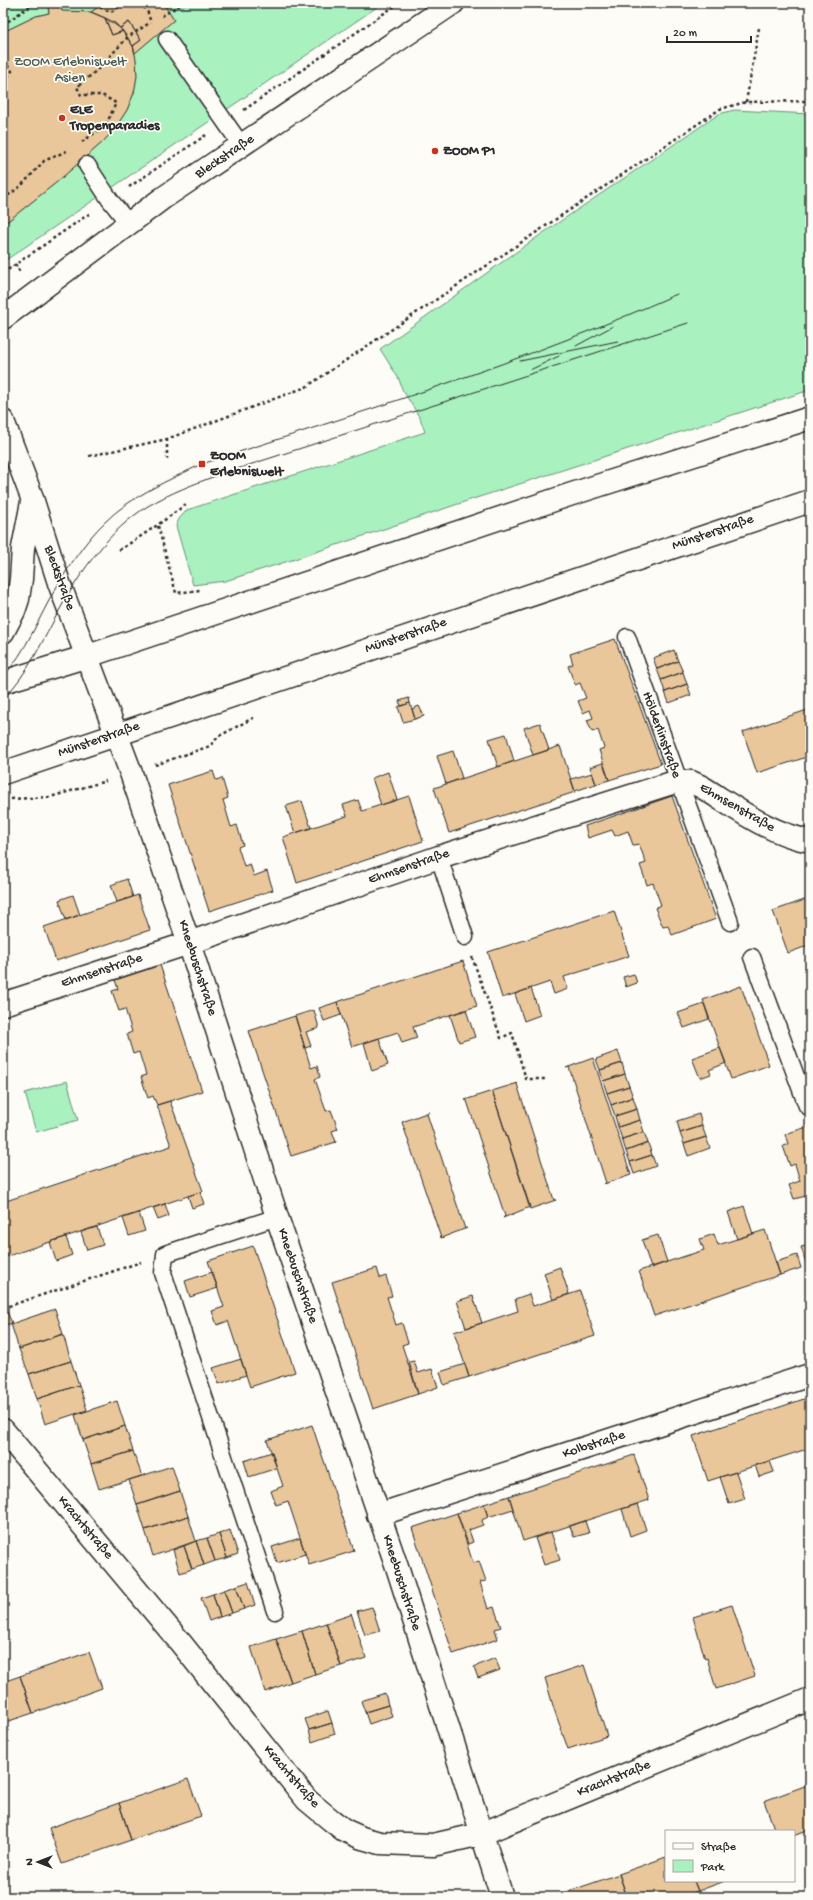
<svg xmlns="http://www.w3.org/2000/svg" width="813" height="1900" font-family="'Gochi Hand',sans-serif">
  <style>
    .green { fill: #a9f2bf; stroke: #6a8e75 }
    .building { fill: #e9c79b; stroke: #2b2b2b }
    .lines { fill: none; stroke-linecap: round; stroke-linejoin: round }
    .lane-casing { stroke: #2b2b2b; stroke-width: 19 }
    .street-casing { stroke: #2b2b2b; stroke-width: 25 }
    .primary-casing { stroke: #2b2b2b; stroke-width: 25 }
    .path { stroke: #2b2b2b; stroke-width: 2.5; stroke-dasharray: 3 3; stroke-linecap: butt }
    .lane { stroke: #fdfcf7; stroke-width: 16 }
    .street { stroke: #fdfcf7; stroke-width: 22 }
    .primary { stroke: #fdfcf7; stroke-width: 22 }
    .tram { stroke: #2b2b2b; stroke-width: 1 }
    .poi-dot { fill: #c8321e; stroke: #fdfcf7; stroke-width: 1.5 }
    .labels { text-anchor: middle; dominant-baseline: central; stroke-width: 3.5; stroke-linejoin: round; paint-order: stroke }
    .park-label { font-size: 14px; fill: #4a5d50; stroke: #fdfcf7 }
    .poi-label { font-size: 14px; font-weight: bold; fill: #2b2b2b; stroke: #fdfcf7; text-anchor: start }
    .street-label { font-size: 14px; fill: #2b2b2b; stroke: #fdfcf7 }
  </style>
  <rect width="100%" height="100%" fill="#fdfcf7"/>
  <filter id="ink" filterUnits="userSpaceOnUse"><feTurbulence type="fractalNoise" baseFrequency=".025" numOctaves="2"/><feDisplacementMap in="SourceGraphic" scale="8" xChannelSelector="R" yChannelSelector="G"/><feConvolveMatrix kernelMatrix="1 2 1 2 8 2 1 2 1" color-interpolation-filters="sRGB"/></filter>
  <g filter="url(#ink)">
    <path class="green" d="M 3,3 L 383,3 L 3,262 Z
      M 734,110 L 810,114 L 810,390 L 470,500 L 295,559 L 225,581 L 193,585 L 176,526 L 179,519 L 187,510 L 425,432 L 420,418 L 402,389 L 399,379 L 380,349 L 543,233 L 719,114 Z
      M 67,1081 L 78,1120 L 36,1132 L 25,1093 Z"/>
    <path class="building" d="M 50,3 L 59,3 L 62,11 L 91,12 L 105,18 L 112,35 L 123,31 L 133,46 L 136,59 L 137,76 L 134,93 L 127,110 L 116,127 L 103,142 L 57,182 L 3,225 L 3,32 L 36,16 L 49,13 L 48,6 Z
      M 104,3 L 110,5 L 112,3 L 163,3 L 174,20 L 135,53 L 133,46 L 141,40 L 129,22 L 120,28 L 105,18 L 91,12 Z
      M 105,18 L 115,23 L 123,31 L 112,35 Z
      M 129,22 L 141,40 L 133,46 L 120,28 Z
      M 615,639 L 661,764 L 609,780 L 599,750 L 604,748 L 598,730 L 592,732 L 587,720 L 593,718 L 590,710 L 583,713 L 578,701 L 586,698 L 580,683 L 575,685 L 568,666 L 573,664 L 570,654 Z
      M 674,650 L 678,661 L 657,669 L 653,658 Z
      M 678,661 L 683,672 L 661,680 L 657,669 Z
      M 683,672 L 687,684 L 665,692 L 661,680 Z
      M 687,684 L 691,695 L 669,703 L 665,692 Z
      M 409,698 L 410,703 L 401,706 L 399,701 Z
      M 410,703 L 415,719 L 403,722 L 398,707 Z
      M 419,706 L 424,716 L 415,719 L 412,709 Z
      M 810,709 L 810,756 L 757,773 L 743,732 Z
      M 540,723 L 549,750 L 533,755 L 524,728 Z
      M 506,734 L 514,761 L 498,767 L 489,739 Z
      M 560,746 L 575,792 L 449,833 L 434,788 Z
      M 453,751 L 462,778 L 446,784 L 437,756 Z
      M 603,763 L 609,780 L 596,784 L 590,767 Z
      M 213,771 L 216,780 L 222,778 L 228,798 L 223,800 L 231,827 L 237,825 L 243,845 L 238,847 L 244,866 L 250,864 L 254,876 L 267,871 L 273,890 L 209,911 L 168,785 Z
      M 388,772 L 397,800 L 381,805 L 372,778 Z
      M 592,773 L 596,784 L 575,791 L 571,779 Z
      M 409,796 L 423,841 L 297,883 L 283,837 L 347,816 L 343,805 L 358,800 L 362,811 Z
      M 672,796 L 716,919 L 672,935 L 668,926 L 663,927 L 655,908 L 661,905 L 653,883 L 647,885 L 640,865 L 646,863 L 639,844 L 633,845 L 628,831 L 615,836 L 612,830 L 588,838 L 585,826 Z
      M 302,801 L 311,828 L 295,833 L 286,806 Z
      M 127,879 L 133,897 L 117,902 L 111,885 Z
      M 73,895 L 80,915 L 66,920 L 59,900 Z
      M 138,895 L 150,930 L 56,961 L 44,927 Z
      M 810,898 L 810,945 L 788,953 L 773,911 Z
      M 614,911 L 629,956 L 564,977 L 568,989 L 554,994 L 550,982 L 502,998 L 488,952 Z
      M 463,961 L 477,1006 L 413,1027 L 417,1038 L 402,1043 L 398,1032 L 352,1047 L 337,1002 Z
      M 160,965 L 202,1091 L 157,1105 L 153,1096 L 148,1098 L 141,1077 L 146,1075 L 139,1052 L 133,1054 L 127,1034 L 132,1032 L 125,1009 L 119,1011 L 112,991 L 118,989 L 115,980 Z
      M 634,974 L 637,983 L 626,987 L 623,977 Z
      M 741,986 L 769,1065 L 731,1079 L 703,1000 Z
      M 531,988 L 540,1015 L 524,1021 L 515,994 Z
      M 337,1002 L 341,1015 L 324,1021 L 319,1008 Z
      M 704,1004 L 709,1019 L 684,1028 L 678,1013 Z
      M 314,1010 L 319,1028 L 306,1032 L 311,1046 L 305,1048 L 295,1016 Z
      M 466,1010 L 475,1037 L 459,1042 L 450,1015 Z
      M 295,1016 L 311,1068 L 317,1066 L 320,1077 L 315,1079 L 326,1111 L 331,1110 L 338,1129 L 332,1131 L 336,1142 L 291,1156 L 249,1031 Z
      M 379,1038 L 388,1065 L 372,1071 L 364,1043 Z
      M 720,1048 L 726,1063 L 709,1070 L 711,1074 L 700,1078 L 692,1058 Z
      M 618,1051 L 622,1063 L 600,1070 L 596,1059 Z
      M 593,1058 L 631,1175 L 604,1184 L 606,1183 L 569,1067 L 566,1068 Z
      M 622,1063 L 625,1074 L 603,1081 L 600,1070 Z
      M 625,1074 L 629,1086 L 607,1093 L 603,1081 Z
      M 518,1083 L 517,1084 L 554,1200 L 556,1200 L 530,1209 L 492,1091 Z
      M 629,1086 L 633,1097 L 611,1105 L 607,1093 Z
      M 492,1091 L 530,1207 L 503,1218 L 505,1216 L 467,1101 L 465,1100 Z
      M 633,1097 L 637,1109 L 615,1116 L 611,1105 Z
      M 170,1101 L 203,1191 L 5,1257 L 3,1251 L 3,1202 L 171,1146 L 157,1105 Z
      M 637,1109 L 640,1120 L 618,1127 L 615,1116 Z
      M 429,1112 L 427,1114 L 465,1229 L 467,1228 L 441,1238 L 402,1122 Z
      M 699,1114 L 702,1126 L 680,1133 L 677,1121 Z
      M 640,1120 L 644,1132 L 622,1139 L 618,1127 Z
      M 702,1126 L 706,1137 L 684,1144 L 680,1133 Z
      M 810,1126 L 810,1209 L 806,1196 L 794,1199 L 789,1185 L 800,1181 L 795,1164 L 790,1166 L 783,1146 L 788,1144 L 785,1134 Z
      M 644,1132 L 648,1143 L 626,1151 L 622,1139 Z
      M 706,1137 L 710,1148 L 688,1156 L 684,1144 Z
      M 648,1143 L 652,1155 L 630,1162 L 626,1151 Z
      M 652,1155 L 656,1166 L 634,1174 L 630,1162 Z
      M 200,1192 L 204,1204 L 192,1208 L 188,1196 Z
      M 165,1204 L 169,1216 L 158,1220 L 153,1208 Z
      M 744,1206 L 753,1234 L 737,1239 L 728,1212 Z
      M 139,1213 L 145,1231 L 129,1236 L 123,1218 Z
      M 97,1227 L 103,1245 L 87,1250 L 81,1232 Z
      M 765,1230 L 780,1275 L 654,1316 L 639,1271 L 704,1250 L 700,1239 L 714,1234 L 718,1245 Z
      M 658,1235 L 667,1262 L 651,1268 L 642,1240 Z
      M 66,1237 L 72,1255 L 56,1261 L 50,1242 Z
      M 810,1245 L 810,1265 L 807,1266 L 801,1247 Z
      M 253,1246 L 295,1372 L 250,1387 L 228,1321 L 217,1325 L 212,1311 L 224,1307 L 208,1261 Z
      M 797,1255 L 801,1268 L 780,1275 L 776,1262 Z
      M 560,1267 L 569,1294 L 553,1300 L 544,1273 Z
      M 377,1268 L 380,1278 L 386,1276 L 392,1296 L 387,1297 L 396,1325 L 402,1323 L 408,1343 L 402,1345 L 418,1394 L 373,1409 L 332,1282 Z
      M 212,1272 L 218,1288 L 190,1297 L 185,1281 Z
      M 580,1291 L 595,1336 L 469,1377 L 454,1332 L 518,1311 L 515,1299 L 529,1294 L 533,1306 Z
      M 473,1296 L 482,1323 L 466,1328 L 457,1301 Z
      M 55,1309 L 63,1334 L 19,1349 L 11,1324 Z
      M 7,1312 L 12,1323 L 3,1326 L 3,1313 Z
      M 63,1334 L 71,1361 L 29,1374 L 19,1349 Z
      M 241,1359 L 246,1375 L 219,1384 L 213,1368 Z
      M 71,1361 L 79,1385 L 37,1399 L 29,1374 Z
      M 414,1361 L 418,1373 L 432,1369 L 438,1387 L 418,1394 L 409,1362 Z
      M 465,1364 L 469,1377 L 444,1385 L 440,1372 Z
      M 79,1385 L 87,1410 L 45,1424 L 37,1399 Z
      M 810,1397 L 810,1448 L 708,1481 L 693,1436 Z
      M 117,1401 L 125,1426 L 83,1440 L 75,1415 Z
      M 312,1425 L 354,1551 L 309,1565 L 288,1501 L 276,1505 L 271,1491 L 283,1486 L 267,1440 Z
      M 125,1426 L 133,1451 L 91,1464 L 83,1440 Z
      M 133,1451 L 142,1476 L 99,1489 L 91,1464 Z
      M 272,1452 L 277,1468 L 249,1477 L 244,1461 Z
      M 634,1455 L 649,1500 L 523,1541 L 509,1496 Z
      M 770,1461 L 774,1472 L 759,1477 L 755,1465 Z
      M 172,1466 L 180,1491 L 137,1505 L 129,1480 Z
      M 736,1472 L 745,1499 L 729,1504 L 720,1477 Z
      M 180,1491 L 188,1516 L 145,1530 L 137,1505 Z
      M 509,1496 L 513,1509 L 488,1517 L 484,1504 Z
      M 484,1504 L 488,1517 L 482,1520 L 483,1525 L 469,1530 L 473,1542 L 468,1544 L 457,1513 Z
      M 638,1504 L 646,1530 L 630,1536 L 622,1509 Z
      M 457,1513 L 473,1563 L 479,1561 L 486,1581 L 480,1582 L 488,1609 L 494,1607 L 501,1627 L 495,1629 L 498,1639 L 453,1654 L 412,1528 Z
      M 188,1516 L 196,1541 L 153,1556 L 145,1530 Z
      M 585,1521 L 589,1533 L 574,1537 L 570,1526 Z
      M 230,1530 L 238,1554 L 227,1558 L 219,1534 Z
      M 551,1532 L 560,1560 L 544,1565 L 535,1538 Z
      M 219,1534 L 227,1558 L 215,1561 L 207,1538 Z
      M 207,1538 L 215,1561 L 204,1565 L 196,1541 Z
      M 300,1538 L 305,1554 L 277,1563 L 272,1547 Z
      M 196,1541 L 204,1565 L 192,1569 L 184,1546 Z
      M 184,1546 L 192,1569 L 180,1573 L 173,1550 Z
      M 248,1582 L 255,1605 L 244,1609 L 236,1586 Z
      M 236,1586 L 244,1609 L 232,1613 L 224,1590 Z
      M 224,1590 L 232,1613 L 220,1617 L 213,1594 Z
      M 213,1594 L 220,1617 L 209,1621 L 201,1598 Z
      M 732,1605 L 755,1676 L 716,1689 L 707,1658 L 705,1659 L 693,1617 Z
      M 372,1607 L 380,1631 L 365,1635 L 357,1611 Z
      M 351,1613 L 366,1658 L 341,1666 L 326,1623 L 350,1615 Z
      M 326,1623 L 341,1666 L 315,1674 L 302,1631 Z
      M 302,1631 L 315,1674 L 291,1682 L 276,1639 Z
      M 276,1639 L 291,1682 L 265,1692 L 251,1647 Z
      M 89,1652 L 102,1688 L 33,1713 L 20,1676 Z
      M 495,1658 L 500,1670 L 478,1678 L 474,1667 Z
      M 584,1665 L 607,1736 L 568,1749 L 554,1709 L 545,1678 Z
      M 20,1676 L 33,1713 L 3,1723 L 3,1682 Z
      M 385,1693 L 388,1705 L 365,1712 L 361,1701 Z
      M 388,1705 L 392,1716 L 369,1724 L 365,1712 Z
      M 328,1711 L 332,1723 L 309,1730 L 305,1719 Z
      M 332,1723 L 335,1734 L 312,1742 L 309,1730 Z
      M 188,1779 L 201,1816 L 131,1840 L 119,1803 Z
      M 810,1784 L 810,1829 L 794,1835 L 794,1831 L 775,1831 L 764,1801 Z
      M 119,1803 L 131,1840 L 62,1864 L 49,1828 Z
      M 666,1857 L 666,1881 L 694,1881 L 698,1891 L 680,1897 L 627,1897 L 619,1874 Z
      M 619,1874 L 627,1897 L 555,1896 Z
      M 694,1881 L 725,1881 L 698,1891 Z"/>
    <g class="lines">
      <defs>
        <path id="lane" d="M 167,39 L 242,146
          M 87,165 L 110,200 L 129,224
          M 627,637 L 730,922
          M 439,857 L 465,937
          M 752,957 L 807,1106 L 810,1105
          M 275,1611 L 163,1273 L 165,1254 L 277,1217"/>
        <path id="street" d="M 3,318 L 163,198 L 453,3
          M 3,421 L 31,495 L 59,583 L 131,773 L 189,943 L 277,1217 L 398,1570 L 502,1897
          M 3,632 L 14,611 L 18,599 L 21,579 L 23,548 L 32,502
          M 3,1004 L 189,943 L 439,857 L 678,781 L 691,782 L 702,787 C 736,808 770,834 810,841
          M 3,1430 L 180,1642 L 307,1800 L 331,1820 L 344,1830 L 362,1838 L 380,1843 L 433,1845 L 481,1834 L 810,1699
          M 378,1515 L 810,1375"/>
        <path id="primary" d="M 3,682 L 88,656 L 572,494 L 810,418
          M 3,773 L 810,501"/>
      </defs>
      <use href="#lane" class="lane-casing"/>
      <use href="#street" class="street-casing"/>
      <use href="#primary" class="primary-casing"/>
      <path class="path" d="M 89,3 L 111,12 L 125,3
        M 139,3 L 147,10 L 151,23
        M 162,16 L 183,3
        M 3,25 L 34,3
        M 3,61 L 12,71 L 3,83
        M 746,102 L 759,28
        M 244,110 L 399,3
        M 82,142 L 106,125 L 116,103 L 102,95 L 81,95 L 77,87 L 97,70 L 128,37 L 148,24
        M 129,187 L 206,135
        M 3,199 L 21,186 L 44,161 L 69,150
        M 15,264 L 20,272
        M 3,273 L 92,212
        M 167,439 L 167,459
        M 89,456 L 167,439 L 306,387 L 720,109 L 746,102 L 810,101
        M 158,526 L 176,593 L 200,590
        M 119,550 C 142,536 164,521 186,504
        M 155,765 L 210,746 L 219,736 L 255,717
        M 11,799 L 50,797 L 106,781
        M 472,957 L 501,1038 L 512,1033 L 526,1079 L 546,1079
        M 3,1308 L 141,1262"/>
      <use href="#lane" class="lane"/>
      <use href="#street" class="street"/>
      <use href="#primary" class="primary"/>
      <path class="tram" d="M 576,346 L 613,326
        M 520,361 L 618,341
        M 530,370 L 559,356
        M 3,677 C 26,652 39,617 56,588 C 70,565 85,541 105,522 C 131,496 169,480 202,464 C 362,412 524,362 677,294
        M 3,699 C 28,674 43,640 60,609 C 82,570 109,530 148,506 C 170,493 194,484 218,475 L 688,323"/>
    </g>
  </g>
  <g class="poi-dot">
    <circle cx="62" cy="118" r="4"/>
    <circle cx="435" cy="151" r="4"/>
    <rect x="198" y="460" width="8" height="8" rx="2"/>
  </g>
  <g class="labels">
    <g class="park-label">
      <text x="70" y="62">ZOOM Erlebniswelt<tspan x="70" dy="16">Asien</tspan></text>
    </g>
    <g class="poi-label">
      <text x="70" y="110">ELE<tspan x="70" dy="16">Tropenparadies</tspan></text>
      <text x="443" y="151">ZOOM P1</text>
      <text x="210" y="456">ZOOM<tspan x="210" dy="16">Erlebniswelt</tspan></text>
    </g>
    <g class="street-label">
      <text transform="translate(225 157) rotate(-34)">Bleckstraße</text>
      <text transform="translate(713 533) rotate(-19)">Münsterstraße</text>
      <text transform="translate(59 578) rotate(70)">Bleckstraße</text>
      <text transform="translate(406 636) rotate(-19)">Münsterstraße</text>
      <text transform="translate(661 735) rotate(70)">Hölderlinstraße</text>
      <text transform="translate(99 740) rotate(-19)">Münsterstraße</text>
      <text transform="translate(737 808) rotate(30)">Ehmsenstraße</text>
      <text transform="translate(409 867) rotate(-19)">Ehmsenstraße</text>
      <text transform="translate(197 968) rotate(72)">Kneebuschstraße</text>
      <text transform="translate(102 971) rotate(-18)">Ehmsenstraße</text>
      <text transform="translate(297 1276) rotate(71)">Kneebuschstraße</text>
      <text transform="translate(594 1445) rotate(-18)">Kolbstraße</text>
      <text transform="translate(85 1528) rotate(50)">Krachtstraße</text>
      <text transform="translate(401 1583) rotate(72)">Kneebuschstraße</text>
      <text transform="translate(291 1777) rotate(49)">Krachtstraße</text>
      <text transform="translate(614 1779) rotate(-22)">Krachtstraße</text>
    </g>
  </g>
  <rect width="813" height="1900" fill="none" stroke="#fdfcf7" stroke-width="16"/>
  <rect x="8" y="8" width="797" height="1884" fill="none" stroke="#2b2b2b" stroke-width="1.5" filter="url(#ink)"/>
  <rect x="665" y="1830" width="130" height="52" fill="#fdfcf7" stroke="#a9a8a5"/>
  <rect x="673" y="1843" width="20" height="6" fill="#fdfcf7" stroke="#a9a8a5"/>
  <text x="701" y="1850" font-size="12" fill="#2b2b2b">Straße</text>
  <rect x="673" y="1860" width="20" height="12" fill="#a9f2bf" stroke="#a9a8a5"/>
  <text x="701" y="1870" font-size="12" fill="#2b2b2b">Park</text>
  <g transform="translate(38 1862) rotate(270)" stroke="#fdfcf7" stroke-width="3" paint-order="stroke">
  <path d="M0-3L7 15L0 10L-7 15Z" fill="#2b2b2b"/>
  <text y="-6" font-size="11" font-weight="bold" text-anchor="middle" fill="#2b2b2b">N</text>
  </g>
  <path d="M667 36v6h84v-6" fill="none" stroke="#2b2b2b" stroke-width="2"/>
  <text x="673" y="36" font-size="12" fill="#2b2b2b" stroke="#fdfcf7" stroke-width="3" paint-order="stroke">20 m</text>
</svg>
